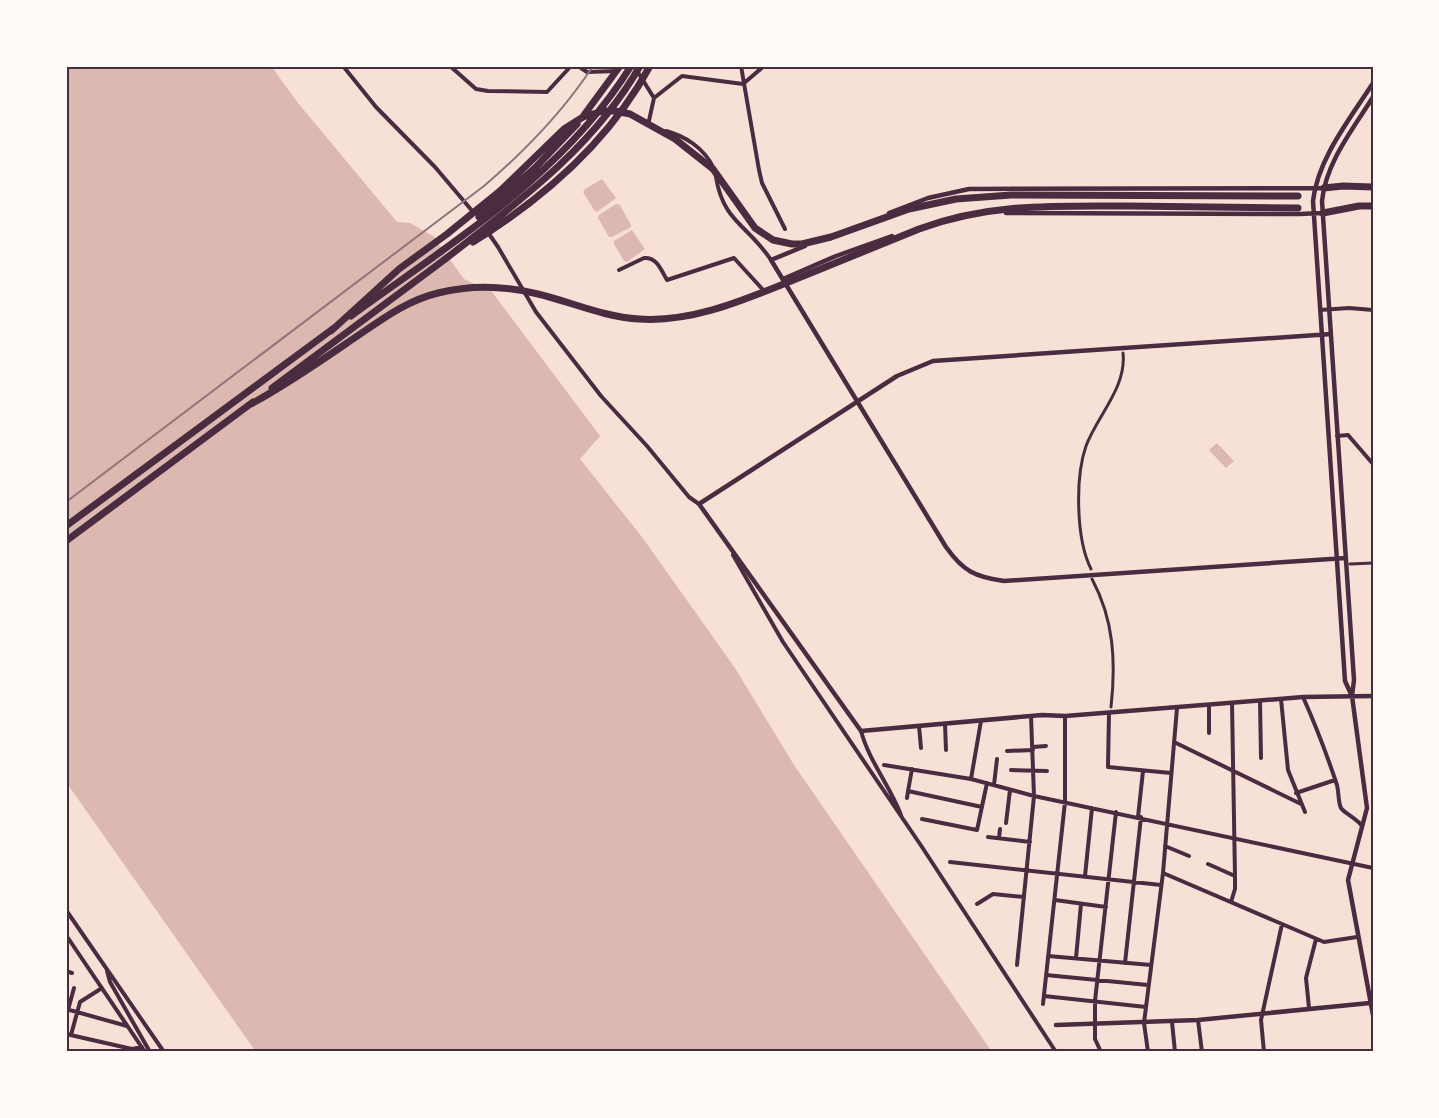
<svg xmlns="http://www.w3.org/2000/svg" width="1439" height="1118" font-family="Lato,sans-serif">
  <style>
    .water { fill: #dcb8b0 }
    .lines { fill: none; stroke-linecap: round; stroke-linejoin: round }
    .pedestrian { stroke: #4a2c40; stroke-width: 3 }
    .minor { stroke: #4a2c40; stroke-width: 4 }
    .tertiary { stroke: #4a2c40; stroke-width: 4.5 }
    .motorway { stroke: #4a2c40; stroke-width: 7 }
    .rail { stroke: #8f747c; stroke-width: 2 }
    .neatline { fill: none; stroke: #4a2c40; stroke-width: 2 }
  </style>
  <rect width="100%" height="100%" fill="#f7e1d7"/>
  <path class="water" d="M 66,66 L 271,66 L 298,103 L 397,222 L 410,223 L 433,236 L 464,279 L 492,292 L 600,436 L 580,459 L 642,537 L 735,668 L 794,765 L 992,1052 L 256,1052 L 66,782 Z
    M 602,179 L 616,198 L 597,212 L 594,210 L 583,192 L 585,189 Z
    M 616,204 L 620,205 L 631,225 L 631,227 L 612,237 L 609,237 L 598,218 L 599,215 Z
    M 632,230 L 645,249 L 627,262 L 624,261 L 614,244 L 614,241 Z
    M 1217,443 L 1234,461 L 1226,468 L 1209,450 Z"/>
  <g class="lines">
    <path class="pedestrian" d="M 1350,564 L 1373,563
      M 1091,569 C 1076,539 1075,478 1086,446 C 1097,416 1127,387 1123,353
      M 1092,579 C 1114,620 1116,662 1111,707"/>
    <path class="minor" d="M 343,66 L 376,107 L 435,167 L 474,213
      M 450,66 L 476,89 L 488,91 L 547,92 L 571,66
      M 578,66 L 587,72 L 617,71
      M 634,66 L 654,98
      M 741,66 L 759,170 L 762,183 L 785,229
      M 743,84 L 764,66
      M 648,125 L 654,98 L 682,76 L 743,84
      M 666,131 C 685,136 704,148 713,167
      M 716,177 C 723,222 748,225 771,260
      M 487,231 L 498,247 L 536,312 L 601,396 L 647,446 L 689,497 L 699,504
      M 619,270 L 644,258 C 657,257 661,270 667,280 L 734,258 L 765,292
      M 1320,310 L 1349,308 L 1373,310
      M 1337,436 L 1348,435 L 1373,464
      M 733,555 L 783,642 L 922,847 L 1056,1052
      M 1303,697 C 1316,726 1327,755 1337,785 C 1339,793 1338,802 1341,808 C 1343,812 1357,819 1362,826
      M 1281,699 L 1288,770 L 1305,812
      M 1260,701 L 1261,758
      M 1209,705 L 1209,733
      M 1109,713 L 1108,767 L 1171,773
      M 945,724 L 946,750
      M 919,726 L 921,748
      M 861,731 C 869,761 890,786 901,815
      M 1174,742 L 1301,804
      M 1033,747 L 1046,746
      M 1007,751 L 1033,750
      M 884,765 L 971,779 L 1034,796 L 1373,868
      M 1011,770 L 1047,771
      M 971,779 L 981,721
      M 994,785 L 997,759
      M 908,791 L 912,769
      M 1296,793 L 1335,780
      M 907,798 L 908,791 L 982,807
      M 1138,817 L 1143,771
      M 922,819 L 977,830 L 987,783
      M 1006,823 L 1010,790
      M 988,837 L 1030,842
      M 999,838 L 1000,829
      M 1165,846 L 1189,856
      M 950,862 L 1161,885
      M 1208,864 L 1235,876
      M 1163,873 L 1324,942 L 1357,937
      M 1085,876 L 1092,808
      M 1055,900 L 1106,907
      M 1231,902 L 1235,889 L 1235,876 L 1232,703
      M 977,904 L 993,894 L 1024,897
      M 66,910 L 164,1052
      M 66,935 L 145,1052
      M 1048,956 L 1151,965
      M 1076,958 L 1081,904
      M 1125,963 L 1141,817
      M 1017,965 L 1034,796 L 1031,716
      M 66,971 L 72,973
      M 107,971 L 110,982 L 150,1052
      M 1046,975 L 1148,985
      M 1044,996 L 1146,1007
      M 1043,1004 L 1065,802 L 1065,716
      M 1309,1008 L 1306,978 L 1316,939
      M 66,1009 L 127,1026
      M 68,1010 L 74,988
      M 1198,1020 L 1202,1052
      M 1172,1022 L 1175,1052
      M 66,1034 L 132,1049 L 142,1047
      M 71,1035 L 80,1002 L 102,988
      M 1101,1052 L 1095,1039 L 1095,1001 L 1116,812
      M 1148,1052 L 1144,1023 L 1163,873 L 1177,708
      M 1264,1052 L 1261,1020 L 1282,924"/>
    <path class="tertiary" d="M 1373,97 C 1353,129 1326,162 1322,201 L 1354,680 L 1352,696 L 1367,808 L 1348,880 L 1373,1015
      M 889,213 L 928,198 L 969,189 L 1324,188
      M 1006,213 L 1299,214 L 1323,213
      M 805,246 L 771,260 L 946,547 C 963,571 975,577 1004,581 L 1346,558
      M 783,279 L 836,256 L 892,236
      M 1331,334 L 933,361 L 897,376 L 699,504 L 861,731 L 1042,715 L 1065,716 L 1303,697 L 1373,696
      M 1351,694 L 1345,681 L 1313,201 C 1318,158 1350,119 1373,83
      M 1056,1025 L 1198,1020 L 1370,1003"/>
    <path class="motorway" d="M 584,115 L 620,66
      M 1324,188 L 1343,186 L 1373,187
      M 1323,213 L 1359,206 L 1373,206
      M 479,217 L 535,168 L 577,124
      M 473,242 C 544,198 610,140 650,66
      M 351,316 C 451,243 564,174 631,66
      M 331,331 L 399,269 L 447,234 L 500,191 L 564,129 L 583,117 L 603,111 L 615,111 L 630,114 L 675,139 L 713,169 L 755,228 L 773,240 L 792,244 L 802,244 L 831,237 L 909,209 L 956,199 L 1011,195 L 1298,196
      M 272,388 C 329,345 387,303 444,260 C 517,203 593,148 640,66
      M 251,404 C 284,386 315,365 347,343 C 376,324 404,301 438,293 C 470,285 506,286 538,294 C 571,302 604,317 639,319 C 696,323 750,297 801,277 C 840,261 880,245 919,229 C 989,203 1055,206 1128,206 C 1184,207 1241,207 1298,208
      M 66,526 L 334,328
      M 66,541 L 253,402"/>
    <path class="rail" d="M 66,502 L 484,186 C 526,150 563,112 593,66"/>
  </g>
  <rect width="1439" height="1118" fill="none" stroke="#fffaf5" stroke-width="135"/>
  <rect x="68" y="68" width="1304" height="982" class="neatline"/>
</svg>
